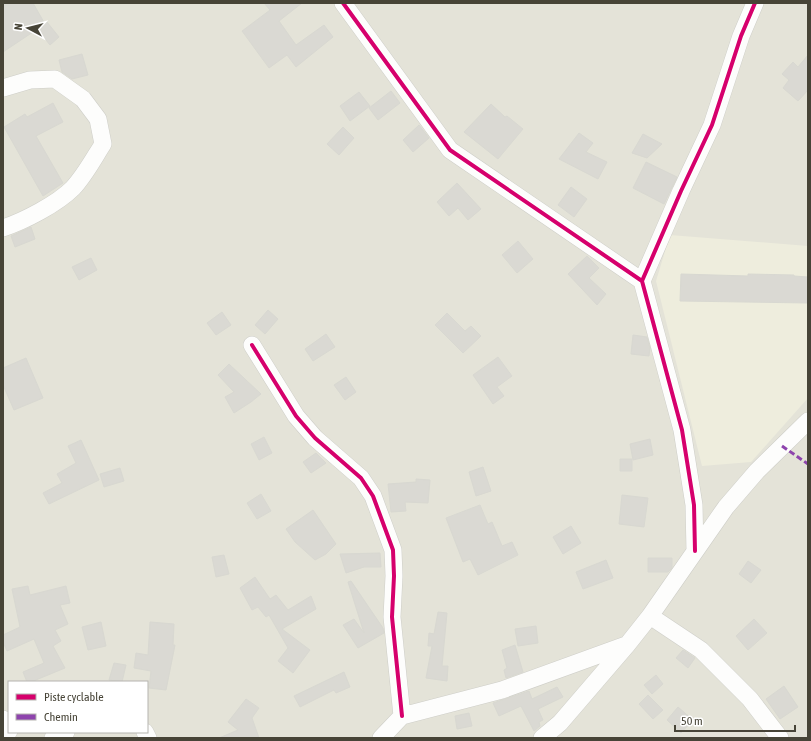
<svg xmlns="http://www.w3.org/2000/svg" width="811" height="741" font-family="'Asap Condensed',sans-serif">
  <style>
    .residential { fill: #e4e3d8; fill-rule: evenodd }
    .education { fill: #eeeddd }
    .building { fill: #dad9d3; stroke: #d8d8d1 }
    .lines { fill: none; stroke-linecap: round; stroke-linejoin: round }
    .minor-casing { stroke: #cecec8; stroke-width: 18 }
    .minor { stroke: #fdfdfc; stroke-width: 17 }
    .quiet { stroke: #8e44ad; stroke-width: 3; stroke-dasharray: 6 3; stroke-linecap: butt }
    .cycleway-casing { stroke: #fff; stroke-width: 6 }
    .cycleway { stroke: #d6006c; stroke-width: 4 }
  </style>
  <rect width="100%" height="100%" fill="#f0f0eb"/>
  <path class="residential" d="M 3,3 L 808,3 L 808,738 L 3,738 ZM 9,682 L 147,682 L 147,732 L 9,732 Z"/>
  <path class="education" d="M 670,235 L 808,246 L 808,398 L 751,462 L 702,466 L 656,281 Z"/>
  <path class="building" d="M 3,3 L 33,3 L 45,24 L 3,52 Z
    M 264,3 L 302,3 L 279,21 L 296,45 L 324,25 L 333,37 L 296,67 L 287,55 L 269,68 L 242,31 L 270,10 Z
    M 47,22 L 59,37 L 50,45 L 38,30 Z
    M 82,54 L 88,75 L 72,79 L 62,72 L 59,60 Z
    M 808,55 L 808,90 L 798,101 L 783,88 L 789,80 L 782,74 L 793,62 L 798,67 Z
    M 391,91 L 400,103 L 378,120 L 369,108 Z
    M 359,92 L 370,106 L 350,121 L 340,106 Z
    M 53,103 L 63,122 L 36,136 L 63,183 L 43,196 L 4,127 L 25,114 L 27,117 Z
    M 491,104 L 505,117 L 507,116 L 523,129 L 498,159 L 464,132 Z
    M 419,125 L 429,138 L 413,152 L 403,140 Z
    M 343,127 L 354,138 L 339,155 L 327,144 Z
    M 579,133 L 593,143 L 586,152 L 607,162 L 598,179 L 559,159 Z
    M 643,134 L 662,144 L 647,158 L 632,153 Z
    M 646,162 L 677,177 L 664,204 L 633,188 Z
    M 457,183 L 481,209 L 468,220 L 458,208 L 449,216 L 437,202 Z
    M 571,187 L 587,199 L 574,217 L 558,205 Z
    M 31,227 L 35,239 L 15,247 L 11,236 Z
    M 518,241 L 533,259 L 517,273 L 502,255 Z
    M 587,256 L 599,268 L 589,278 L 606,294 L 597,305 L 568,274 Z
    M 91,258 L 97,270 L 79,280 L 72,267 Z
    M 681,274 L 748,276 L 748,274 L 794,275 L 794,276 L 808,277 L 808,303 L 680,301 Z
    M 268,310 L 278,319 L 265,334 L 255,325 Z
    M 222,312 L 231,325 L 216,335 L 207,323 Z
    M 447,313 L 465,331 L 471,326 L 481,336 L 463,353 L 435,325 Z
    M 326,334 L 335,347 L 313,361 L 305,349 Z
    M 633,335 L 647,337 L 650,348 L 649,356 L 631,354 Z
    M 498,357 L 512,376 L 497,387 L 504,396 L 493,404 L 473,375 Z
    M 26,358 L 43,398 L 14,410 L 3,385 L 3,368 Z
    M 229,364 L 261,394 L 251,402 L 234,413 L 225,397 L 234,392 L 218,375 Z
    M 346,377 L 356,392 L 345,400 L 334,385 Z
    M 264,437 L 272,453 L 259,460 L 251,444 Z
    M 650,439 L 653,455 L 633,460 L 630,444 Z
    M 81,440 L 99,480 L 49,504 L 43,493 L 62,483 L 57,474 L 76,463 L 68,446 Z
    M 316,453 L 326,463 L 311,473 L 303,462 Z
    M 620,459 L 632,459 L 632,471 L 620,471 Z
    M 483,467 L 491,491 L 476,496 L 469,472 Z
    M 120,468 L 124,481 L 104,487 L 100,474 Z
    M 416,479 L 430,480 L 428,503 L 405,502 L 406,511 L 391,512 L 388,484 L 416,482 Z
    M 261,494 L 271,511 L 257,519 L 247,503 Z
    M 622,495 L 648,498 L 644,527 L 619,524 Z
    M 480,505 L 488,524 L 492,522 L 502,546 L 512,542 L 518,555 L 478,575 L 470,559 L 463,562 L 446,518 Z
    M 313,510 L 336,544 L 326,554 L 315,560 L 295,542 L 286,529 Z
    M 571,526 L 581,543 L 563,554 L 553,537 Z
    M 380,553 L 381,567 L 364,567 L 346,573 L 340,554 Z
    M 224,555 L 229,574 L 216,577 L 212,557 Z
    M 648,558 L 672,558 L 672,568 L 668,572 L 648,572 Z
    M 606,560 L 613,578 L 583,589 L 576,572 Z
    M 748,561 L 761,570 L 751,583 L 739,574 Z
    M 255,577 L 270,599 L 276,595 L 288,610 L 311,596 L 316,609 L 282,629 L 310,650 L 293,673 L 278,661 L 288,648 L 269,615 L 266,617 L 258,607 L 252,610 L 240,588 Z
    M 351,581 L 383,628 L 384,633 L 358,648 L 343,625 L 354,619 L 364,633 L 348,582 Z
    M 28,586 L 30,595 L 66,586 L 70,603 L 60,605 L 68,624 L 55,630 L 61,641 L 53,646 L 65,668 L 31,682 L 27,682 L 23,672 L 44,663 L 34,639 L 7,651 L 3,642 L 3,635 L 20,627 L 12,589 Z
    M 438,612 L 447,613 L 442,666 L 448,666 L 447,681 L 426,678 L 432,646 L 428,646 L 429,633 L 434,634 Z
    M 754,619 L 767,633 L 748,650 L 736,636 Z
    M 101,622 L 106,646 L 88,650 L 82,627 Z
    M 150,622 L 174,624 L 173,645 L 175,645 L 166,690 L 149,688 L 151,671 L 134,668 L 136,653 L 148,655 Z
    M 536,626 L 538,643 L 518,646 L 515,629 Z
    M 515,645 L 523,672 L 506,678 L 504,670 L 507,668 L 502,650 Z
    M 683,650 L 695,658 L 688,668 L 676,658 Z
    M 114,663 L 126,665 L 122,682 L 109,680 Z
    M 344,672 L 350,687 L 336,693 L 334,690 L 300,707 L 294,696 Z
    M 656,675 L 663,684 L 652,694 L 644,685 Z
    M 784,686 L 798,707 L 780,719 L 766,699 Z
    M 557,687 L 563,697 L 538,709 L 543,720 L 539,722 L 540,726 L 534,731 L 521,706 L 499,716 L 493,703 L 529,691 L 532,699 Z
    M 648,695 L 663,710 L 653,719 L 639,704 Z
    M 246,699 L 259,708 L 252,718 L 259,738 L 219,738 L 238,730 L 228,722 Z
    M 678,707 L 693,720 L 681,733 L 667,720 Z
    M 469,713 L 472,726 L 457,729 L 455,716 Z"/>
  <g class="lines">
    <defs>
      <path id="minor" d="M 343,3 L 450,150 L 642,281 L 682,430 L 694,505 L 695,551
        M 3,88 L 30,80 L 55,79 L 83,99 L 98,119 L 103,144 C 94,158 85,175 73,188 C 57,204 24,221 3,228
        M 642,281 L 681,191 L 712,125 L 741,36 L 755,3
        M 252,345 L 296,416 L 315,438 L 361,478 L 373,496 L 393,550 L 394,576 L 392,617 L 402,716
        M 650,616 L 701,650 L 750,699 L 780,738
        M 3,719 L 9,731
        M 145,732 L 148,738
        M 53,738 L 66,732
        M 381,738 L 402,716 L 502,690 L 626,645
        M 542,738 L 560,723 L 627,645 L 650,616 L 726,507 L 757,471 L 808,421"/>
    </defs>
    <use href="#minor" class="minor-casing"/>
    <use href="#minor" class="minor"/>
    <path class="quiet" d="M 782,446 L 808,464"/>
    <defs>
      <path id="cycleway" d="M 343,3 L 450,150 L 642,281 L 682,430 L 694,505 L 695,551
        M 642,281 L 681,191 L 712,125 L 741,36 L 755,3
        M 252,345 L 296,416 L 315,438 L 361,478 L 373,496 L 393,550 L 394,576 L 392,617 L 402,716"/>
    </defs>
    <use href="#cycleway" class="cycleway-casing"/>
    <use href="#cycleway" class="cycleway"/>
  </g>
  <rect width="811" height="741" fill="none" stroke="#474437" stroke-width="8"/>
  <rect x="8" y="681" width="140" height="52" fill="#ffffff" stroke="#b5b4af"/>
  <rect x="16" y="694" width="20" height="6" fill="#d6006c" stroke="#b5b4af"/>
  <text x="44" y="701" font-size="12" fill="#474437">Piste cyclable</text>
  <rect x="16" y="714" width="20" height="6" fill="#8e44ad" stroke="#b5b4af"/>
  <text x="44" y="721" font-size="12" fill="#474437">Chemin</text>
  <g transform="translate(28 28) rotate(277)" stroke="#ffffff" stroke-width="3" paint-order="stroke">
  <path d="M0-3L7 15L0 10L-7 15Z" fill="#474437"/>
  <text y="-6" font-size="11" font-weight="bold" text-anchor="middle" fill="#474437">N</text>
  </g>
  <path d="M675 725v6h120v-6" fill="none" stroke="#474437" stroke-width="2"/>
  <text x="681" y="725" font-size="12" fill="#474437" stroke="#ffffff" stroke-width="3" paint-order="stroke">50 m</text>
</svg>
